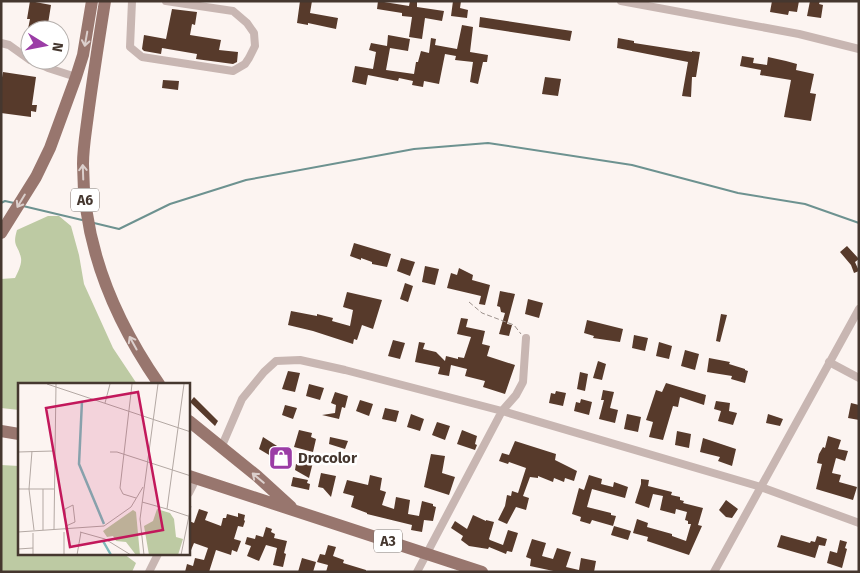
<svg xmlns="http://www.w3.org/2000/svg" width="860" height="573" font-family="'Fira Sans',sans-serif">
  <style>
    .green { fill: #bdcaa3 }
    .lines { fill: none; stroke-linecap: round; stroke-linejoin: round }
    .stream { stroke: #6d9290; stroke-width: 2 }
    .building { fill: #573a2b }
    .path { stroke: #9d928d; stroke-width: 1; stroke-dasharray: 5 2.5; stroke-linecap: butt }
    .minor { stroke: #c8b6b2; stroke-width: 8 }
    .trunk { stroke: #98766e; stroke-width: 12 }
    .oneway { stroke: #dbcfcc }
    .labels { text-anchor: middle; dominant-baseline: central; stroke-width: 5; stroke-linejoin: round; paint-order: stroke }
    .shield { fill: #fff; stroke: #7d736d; stroke-width: 1 }
    .shield-label { font-size: 14px; font-weight: bold; fill: #45372f }
    .poi-label { font-size: 15px; font-weight: bold; fill: #45372f; stroke: #fff; text-anchor: start }
    .inset-river { fill: none; stroke: #7eb9ba; stroke-width: 2.5 }
    .inset-road { fill: none; stroke: #b3a8a3; stroke-width: 1 }
    .view { fill: #c2185b; fill-opacity: 0.15; stroke: #c2185b; stroke-width: 2.5 }
    .inset-edge { fill: none; stroke: #45372f; stroke-width: 2.5 }
  </style>
  <rect width="100%" height="100%" fill="#fcf4f1"/>
  <path class="green" d="M 48,216 L 59,216 L 71,226 L 79,255 L 84,284 L 113,348 L 137,384 L 19,384 L 19,410 L 1,408 L 1,279 L 15,278 C 18,272 22,264 21,258 C 18,244 12,247 17,230 Z
    M 1,465 L 19,466 L 19,554 L 124,554 L 136,563 L 132,572 L 1,572 Z"/>
  <g class="lines">
    <path class="stream" d="M 1,203 L 5,201 L 14,203
      M 23,206 L 82,220
      M 94,223 L 119,229 L 170,204 L 246,180 L 414,149 L 488,143 L 632,165 L 738,193 L 805,204 L 859,223"/>
  </g>
  <path class="building" d="M 30,1 L 51,5 L 47,30 L 28,29 L 30,19 L 27,19 Z
    M 300,1 L 312,1 L 310,13 L 338,18 L 336,29 L 308,23 L 308,25 L 297,23 Z
    M 378,1 L 409,6 L 410,1 L 417,1 L 417,7 L 444,11 L 442,21 L 425,18 L 422,39 L 409,37 L 412,17 L 402,16 L 402,13 L 377,9 Z
    M 453,1 L 461,1 L 460,8 L 468,10 L 467,18 L 451,16 Z
    M 772,1 L 799,1 L 797,12 L 789,11 L 788,15 L 770,12 Z
    M 810,1 L 820,1 L 819,4 L 823,5 L 821,18 L 807,16 Z
    M 172,9 L 197,12 L 195,25 L 192,24 L 190,35 L 221,40 L 219,50 L 238,52 L 237,62 L 233,64 L 196,59 L 197,54 L 162,48 L 161,54 L 144,51 L 142,49 L 144,35 L 166,39 Z
    M 480,17 L 572,31 L 570,41 L 479,27 Z
    M 462,25 L 473,27 L 470,52 L 488,55 L 487,62 L 483,62 L 478,84 L 470,82 L 473,62 L 455,60 L 456,56 L 445,54 L 439,84 L 424,81 L 423,87 L 412,85 L 413,81 L 399,78 L 398,81 L 368,75 L 366,85 L 352,82 L 355,66 L 373,69 L 376,52 L 369,50 L 371,43 L 387,46 L 388,35 L 410,39 L 408,51 L 390,48 L 386,70 L 414,74 L 416,62 L 418,62 L 421,51 L 429,53 L 431,38 L 436,39 L 435,45 L 457,49 Z
    M 618,38 L 634,41 L 634,43 L 692,52 L 692,51 L 700,52 L 696,77 L 692,77 L 691,97 L 682,96 L 688,62 L 617,48 Z
    M 742,56 L 754,58 L 753,63 L 767,65 L 768,57 L 786,61 L 797,64 L 796,70 L 814,74 L 810,93 L 816,94 L 811,121 L 784,117 L 791,80 L 760,75 L 761,70 L 740,66 Z
    M 3,72 L 36,77 L 32,105 L 37,105 L 36,112 L 31,111 L 31,117 L 1,113 L 1,83 Z
    M 545,77 L 561,79 L 558,96 L 542,94 Z
    M 163,80 L 179,81 L 178,90 L 162,88 Z
    M 354,243 L 391,254 L 387,267 L 372,264 L 372,262 L 361,258 L 361,260 L 350,256 Z
    M 847,246 L 859,259 L 855,262 L 859,271 L 854,273 L 851,265 L 840,252 Z
    M 401,258 L 415,262 L 410,276 L 397,271 Z
    M 425,266 L 439,269 L 435,285 L 422,282 Z
    M 459,268 L 473,275 L 472,280 L 490,285 L 485,305 L 479,304 L 481,296 L 447,288 L 451,273 L 457,275 Z
    M 405,283 L 413,286 L 408,302 L 400,299 Z
    M 500,291 L 515,294 L 507,324 L 512,325 L 509,336 L 499,334 L 505,313 L 501,312 L 500,307 L 497,306 Z
    M 347,292 L 382,300 L 373,329 L 362,325 L 357,340 L 354,339 L 353,344 L 313,331 L 288,325 L 291,311 L 317,316 L 317,314 L 333,318 L 332,321 L 350,326 L 353,310 L 343,307 Z
    M 528,299 L 543,303 L 539,318 L 525,314 Z
    M 721,314 L 727,315 L 720,342 L 716,341 Z
    M 461,318 L 468,319 L 466,327 L 485,331 L 482,344 L 490,346 L 487,356 L 515,365 L 505,394 L 483,387 L 485,381 L 465,376 L 467,369 L 451,365 L 449,376 L 438,374 L 440,367 L 415,362 L 419,342 L 425,343 L 423,349 L 436,352 L 445,361 L 446,356 L 458,359 L 458,357 L 464,358 L 471,337 L 457,334 Z
    M 587,320 L 623,329 L 620,342 L 593,338 L 594,336 L 584,333 Z
    M 634,335 L 648,338 L 645,351 L 632,348 Z
    M 393,340 L 405,343 L 400,359 L 388,356 Z
    M 659,342 L 672,346 L 669,359 L 656,356 Z
    M 685,350 L 699,354 L 695,370 L 681,366 Z
    M 709,358 L 730,362 L 729,364 L 745,369 L 745,370 L 748,371 L 745,383 L 731,379 L 732,376 L 707,372 Z
    M 598,361 L 606,364 L 602,380 L 593,378 Z
    M 288,371 L 300,373 L 295,392 L 282,389 Z
    M 580,372 L 588,374 L 585,391 L 577,389 Z
    M 666,383 L 706,395 L 704,405 L 680,397 L 678,407 L 673,406 L 663,440 L 649,437 L 653,422 L 646,420 L 656,390 L 662,392 Z
    M 309,384 L 324,388 L 320,400 L 306,396 Z
    M 603,390 L 614,392 L 610,408 L 618,410 L 615,423 L 599,419 L 604,400 L 601,400 Z
    M 556,391 L 566,393 L 563,406 L 549,403 L 551,393 L 555,394 Z
    M 335,392 L 348,396 L 345,408 L 342,407 L 339,419 L 322,415 L 335,413 L 336,405 L 331,403 Z
    M 194,397 L 218,421 L 215,426 L 190,402 Z
    M 581,399 L 592,402 L 589,415 L 574,411 L 576,402 L 580,403 Z
    M 360,400 L 373,404 L 369,416 L 356,411 Z
    M 716,401 L 730,403 L 729,411 L 737,413 L 733,425 L 718,421 L 721,411 L 714,409 Z
    M 851,403 L 859,405 L 859,420 L 848,418 Z
    M 285,405 L 297,408 L 293,419 L 282,415 Z
    M 385,408 L 399,411 L 396,422 L 382,419 Z
    M 411,414 L 424,419 L 420,431 L 407,427 Z
    M 627,414 L 641,417 L 638,432 L 624,429 Z
    M 768,414 L 783,419 L 780,426 L 766,423 Z
    M 437,422 L 450,426 L 445,440 L 432,435 Z
    M 299,430 L 312,433 L 311,437 L 316,439 L 313,452 L 294,447 Z
    M 462,430 L 477,436 L 475,444 L 477,445 L 475,450 L 457,444 Z
    M 677,431 L 691,434 L 689,448 L 675,445 Z
    M 828,436 L 841,440 L 838,449 L 848,451 L 845,461 L 836,458 L 832,473 L 841,475 L 839,482 L 857,487 L 853,500 L 816,489 L 822,464 L 817,463 L 819,454 L 823,447 L 825,448 Z
    M 263,437 L 288,453 L 286,465 L 259,449 Z
    M 330,437 L 348,441 L 345,449 L 329,444 Z
    M 703,438 L 736,449 L 732,466 L 718,461 L 720,457 L 700,452 Z
    M 515,441 L 556,454 L 555,460 L 577,471 L 574,481 L 565,478 L 564,482 L 554,478 L 553,482 L 538,476 L 538,478 L 530,477 L 523,496 L 529,498 L 526,510 L 516,507 L 507,524 L 498,520 L 505,506 L 507,495 L 511,496 L 512,491 L 518,493 L 526,468 L 509,462 L 508,464 L 499,461 L 502,453 L 509,455 Z
    M 431,454 L 445,456 L 442,473 L 455,477 L 449,495 L 424,487 Z
    M 301,461 L 313,462 L 309,478 L 295,470 L 296,464 L 300,464 Z
    M 321,473 L 336,476 L 331,497 L 323,488 L 318,487 Z
    M 370,475 L 382,478 L 380,490 L 386,492 L 382,505 L 394,509 L 396,497 L 410,500 L 408,514 L 419,516 L 422,501 L 433,504 L 433,506 L 436,507 L 433,521 L 424,520 L 422,532 L 411,530 L 412,525 L 367,514 L 367,513 L 351,507 L 354,496 L 343,493 L 347,480 L 368,485 Z
    M 589,475 L 602,479 L 601,484 L 613,487 L 614,482 L 628,487 L 625,498 L 592,489 L 587,507 L 611,513 L 611,515 L 616,516 L 613,526 L 592,520 L 590,524 L 580,521 L 581,517 L 572,514 L 579,488 L 584,490 Z
    M 293,477 L 308,480 L 307,483 L 310,484 L 309,490 L 291,486 Z
    M 641,479 L 649,480 L 648,486 L 672,492 L 671,495 L 680,497 L 680,500 L 684,501 L 683,503 L 703,508 L 698,525 L 702,526 L 689,555 L 647,541 L 648,537 L 633,533 L 637,519 L 648,523 L 647,527 L 672,534 L 672,536 L 686,541 L 691,524 L 688,524 L 688,521 L 685,520 L 687,512 L 676,509 L 675,514 L 660,510 L 663,496 L 653,494 L 649,508 L 635,503 L 641,484 Z
    M 726,500 L 738,509 L 732,518 L 726,517 L 719,510 Z
    M 199,509 L 208,512 L 205,520 L 221,526 L 223,518 L 226,518 L 227,514 L 238,517 L 238,513 L 245,515 L 244,520 L 245,521 L 243,527 L 238,526 L 234,539 L 241,541 L 237,552 L 232,550 L 231,555 L 216,550 L 209,572 L 185,572 L 187,564 L 193,566 L 195,558 L 204,560 L 208,548 L 194,543 L 189,555 L 189,521 L 194,523 Z
    M 473,515 L 486,521 L 486,520 L 494,522 L 489,539 L 490,540 L 503,545 L 508,530 L 518,533 L 512,552 L 507,551 L 506,554 L 489,547 L 488,549 L 469,546 L 461,540 L 463,536 L 451,528 L 455,521 L 467,529 Z
    M 614,526 L 631,531 L 628,540 L 611,535 Z
    M 266,527 L 272,529 L 271,532 L 275,534 L 274,538 L 287,541 L 284,553 L 286,554 L 283,567 L 273,565 L 277,548 L 266,545 L 259,561 L 247,556 L 251,546 L 245,544 L 247,537 L 255,539 L 256,535 L 263,537 Z
    M 781,535 L 810,543 L 811,541 L 815,542 L 817,536 L 827,539 L 825,546 L 819,545 L 815,558 L 777,547 Z
    M 532,539 L 546,543 L 542,556 L 553,559 L 557,548 L 571,552 L 566,567 L 579,570 L 581,558 L 596,561 L 594,572 L 558,572 L 530,566 L 531,559 L 526,557 Z
    M 840,540 L 847,542 L 845,548 L 847,549 L 842,568 L 827,563 L 830,551 L 837,553 Z
    M 328,545 L 336,547 L 333,556 L 344,560 L 343,563 L 366,570 L 366,572 L 326,572 L 328,565 L 317,562 L 320,554 L 325,555 Z
    M 302,558 L 316,562 L 313,572 L 298,572 Z"/>
  <g class="lines">
    <path class="path" d="M 469,302 L 482,313 L 514,325 L 521,334"/>
    <path class="minor" d="M 132,1 L 130,47 L 142,57 L 233,71 L 245,64 L 249,58 L 255,46 L 254,33 L 247,23 L 233,11 L 166,1
      M 621,1 L 799,34 L 859,49
      M 1,43 L 9,45 L 30,60
      M 31,60 L 48,68 L 76,77
      M 829,362 L 859,378
      M 221,448 L 242,399 L 264,372 L 276,361 L 300,360 L 345,370 L 502,411 L 761,487 L 859,523
      M 189,493 L 196,479
      M 149,572 L 158,554
      M 417,572 L 502,411 L 516,395 L 523,382 L 526,338
      M 714,572 L 859,309"/>
    <path class="trunk" d="M 105,1 C 99,39 93,77 88,115 C 86,131 83,148 83,164 C 83,244 114,319 159,384
      M 1,233 L 36,177 L 50,148 L 76,77 L 83,55 L 92,1
      M 189,421 L 257,476 L 291,507
      M 1,431 L 19,434
      M 189,476 L 482,572"/>
  </g>
  <defs><path id="oneway-shaft" d="M-6 0H5M1.5-3L5.5 0L1.5 3" fill="none" stroke-width="1.6" stroke-linecap="round" stroke-linejoin="round" transform="scale(1.25)"/></defs>
  <g class="oneway">
    <use href="#oneway-shaft" transform="translate(86 39) rotate(100)"/>
    <use href="#oneway-shaft" transform="translate(83 172) rotate(-92)"/>
    <use href="#oneway-shaft" transform="translate(21 201) rotate(121)"/>
    <use href="#oneway-shaft" transform="translate(133 343) rotate(-119)"/>
    <use href="#oneway-shaft" transform="translate(258 478) rotate(-140)"/>
  </g>
  <defs>
    <symbol id="shop-square" viewBox="-11 -11 22 22"><rect x="-9" y="-9" width="18" height="18" rx="4" fill="#9b3da6" stroke="#fff"/><path d="M-5-2.5h2.3a2.7 3.5 0 0 1 5.4 0H5L5.5 6h-11ZM-1.5-2.5h3a1.5 2.3 0 0 0-3 0Z" fill="#fff"/></symbol>
  </defs>
  <g fill-rule="evenodd">
    <use href="#shop-square" x="267" y="444" width="28" height="28"/>
  </g>
  <g class="labels">
    <g class="shield">
      <rect x="71" y="188.5" width="28" height="23" rx="4"/>
      <rect x="374" y="529.5" width="28" height="23" rx="4"/>
    </g>
    <g class="shield-label">
      <text x="85" y="200">A6</text>
      <text x="388" y="541">A3</text>
    </g>
    <g class="poi-label">
      <text x="298" y="458">Drocolor</text>
    </g>
  </g>
  <g transform="translate(18 383)">
    <rect width="172" height="172" fill="#fcf4f1"/>
    <path d="M 139,126 L 152,130 L 156,136 L 158,154 L 165,156 L 160,172 L 131,172 L 126,143 L 135,138 ZM 115,127 L 118,129 L 122,172 L 118,172 L 108,159 L 98,158 L 95,153 L 89,154 L 85,148 Z" fill="#bdcaa3"/>
    <path class="inset-river" d="M 64,18 L 61,81 L 86,141M 85,158 L 93,172"/>
    <path class="inset-road" d="M 29,1 L 173,49M 114,1 L 102,105 L 105,111 L 118,115M 166,1 L 149,126 L 173,134M 87,20 L 92,1M 14,68 L 11,106 L 16,147M 0,69 L 35,68M 92,69 L 99,69 L 173,93M 0,106 L 36,106M 124,119 L 149,126M 36,146 L 38,1M 25,147 L 25,106M 48,147 L 48,143 L 57,139 L 55,122 L 47,126 L 48,143M 0,149 L 86,143 L 113,124 L 125,104M 62,149 L 87,156 L 113,172M 0,166 L 15,165M 15,172 L 15,150M 46,172 L 46,149M 59,172 L 63,149M 126,172 L 122,136 L 140,1M 163,172 L 173,123"/>
    <path class="view" d="M 120,9 L 145,147 L 52,164 L 28,25 Z"/>
    <rect width="172" height="172" class="inset-edge"/>
  </g>
  <rect width="860" height="573" fill="none" stroke="#45372f" stroke-width="5"/>
  <g transform="translate(45 45) rotate(100)"><circle r="24" fill="#ffffff" stroke="#b5afac"/>
  <path d="M0-4L9 19L0 12L-9 19Z" fill="#9b3da6"/>
  <text y="-8" font-size="14" font-weight="bold" text-anchor="middle" fill="#45372f">N</text>
  </g>
</svg>
